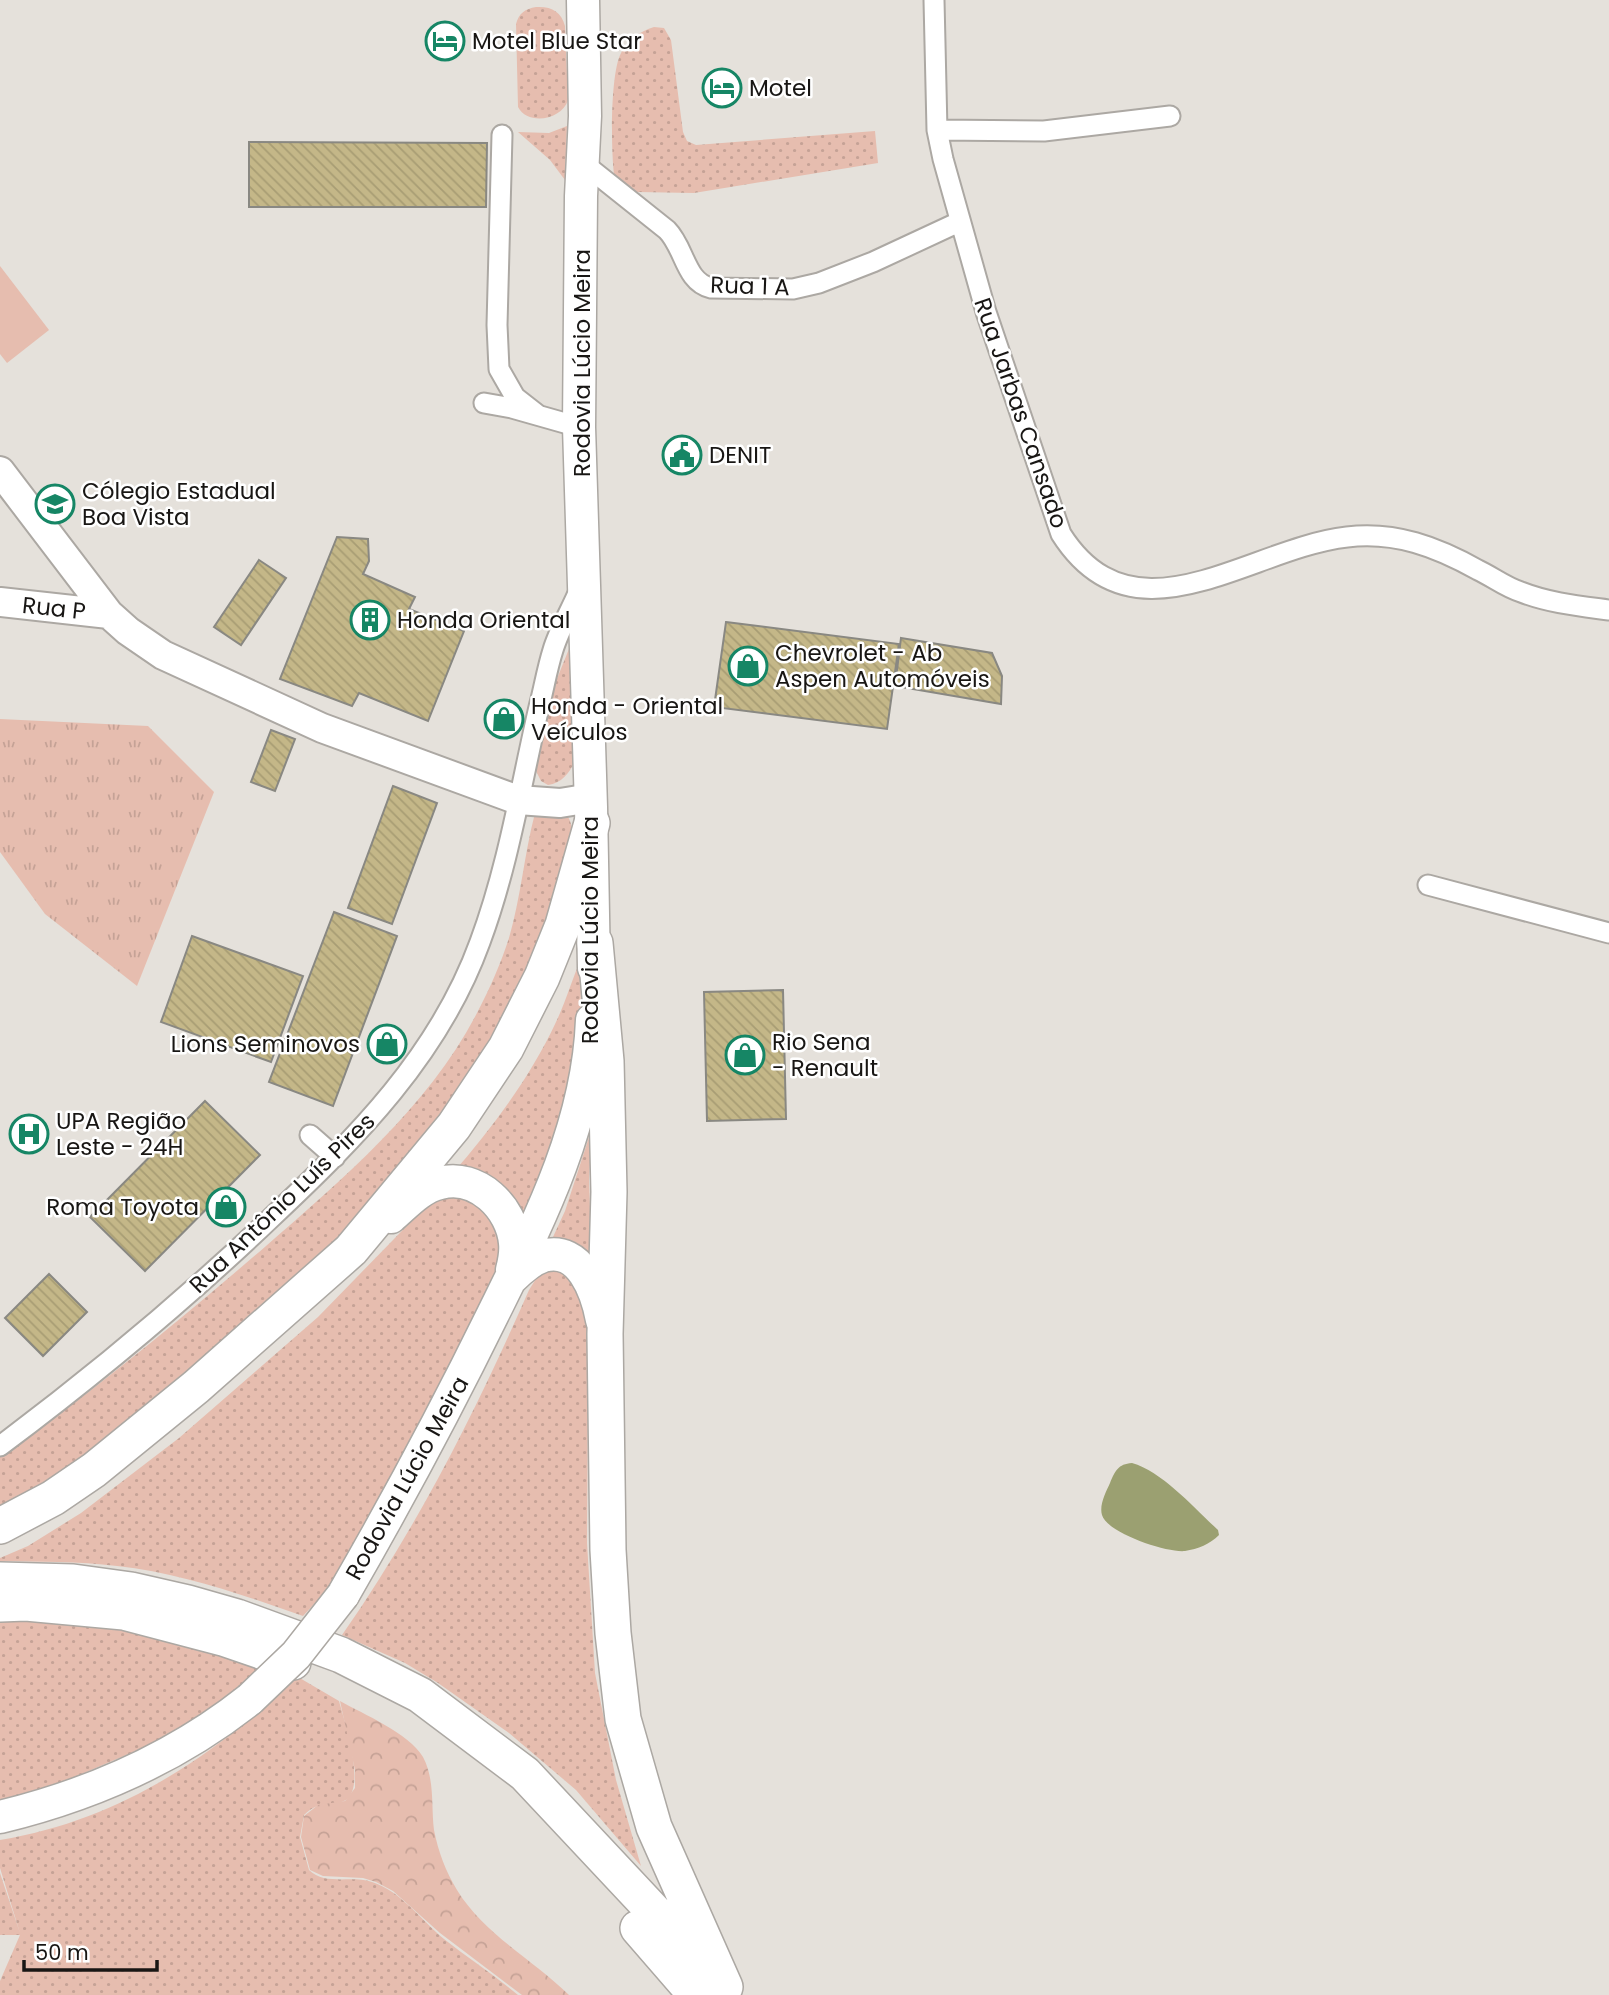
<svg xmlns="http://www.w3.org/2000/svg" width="1609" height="1995" font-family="Poppins,sans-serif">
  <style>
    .grass { fill: url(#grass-dots) }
    .forest { fill: url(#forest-crowns) }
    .park { fill: url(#park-tufts) }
    .garden { fill: #e6bdaf }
    .water { fill: #9ba071 }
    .building { fill: url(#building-back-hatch); stroke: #898882; stroke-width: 2 }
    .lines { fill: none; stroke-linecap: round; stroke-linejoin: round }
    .street-casing { stroke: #aca8a3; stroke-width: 23 }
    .secondary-casing { stroke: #aca8a3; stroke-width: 32 }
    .primary-casing { stroke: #aca8a3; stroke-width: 35 }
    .highway-casing { stroke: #aca8a3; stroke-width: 38 }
    .street { stroke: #fff; stroke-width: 19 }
    .secondary { stroke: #fff; stroke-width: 28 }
    .primary { stroke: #fff; stroke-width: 32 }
    .highway { stroke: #fff; stroke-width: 35 }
    .primary-bridge-casing { stroke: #aca8a3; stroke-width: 35; stroke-linecap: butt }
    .primary-bridge { stroke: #fff; stroke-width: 32 }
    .labels { text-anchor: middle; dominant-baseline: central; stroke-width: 5; stroke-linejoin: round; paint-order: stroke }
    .poi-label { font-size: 23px; fill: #181614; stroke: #fff; text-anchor: start }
    .street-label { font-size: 23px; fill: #181614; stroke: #fff }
  </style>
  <defs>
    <pattern id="grass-dots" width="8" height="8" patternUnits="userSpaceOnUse" patternTransform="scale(1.75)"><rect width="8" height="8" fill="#e6bdaf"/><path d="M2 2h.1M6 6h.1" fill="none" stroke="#c5a296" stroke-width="1.8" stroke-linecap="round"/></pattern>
    <pattern id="forest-crowns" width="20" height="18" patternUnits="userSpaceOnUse" patternTransform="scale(1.75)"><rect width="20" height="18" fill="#e6bdaf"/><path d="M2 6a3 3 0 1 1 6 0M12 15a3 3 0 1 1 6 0" fill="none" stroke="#c5a296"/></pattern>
    <pattern id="park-tufts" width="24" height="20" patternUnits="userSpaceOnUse" patternTransform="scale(1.75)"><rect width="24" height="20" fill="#e6bdaf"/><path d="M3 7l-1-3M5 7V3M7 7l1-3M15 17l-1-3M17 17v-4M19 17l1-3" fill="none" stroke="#c5a296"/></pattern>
    <pattern id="building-back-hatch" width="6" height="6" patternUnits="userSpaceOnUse" patternTransform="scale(1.75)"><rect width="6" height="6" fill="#c4b788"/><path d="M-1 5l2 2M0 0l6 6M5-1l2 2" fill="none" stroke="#a89d74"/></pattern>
  </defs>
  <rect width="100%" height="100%" fill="#e5e1db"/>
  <path class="grass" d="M 536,7 C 551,6 561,11 565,26 L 568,100 C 562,120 528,126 518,107 L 516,24 C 519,13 525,9 536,7 Z
    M 654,27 L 664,28 L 671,40 L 683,132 L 687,141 L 696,145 L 875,131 L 878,163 L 694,193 L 637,192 L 631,190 L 614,174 C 611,150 610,74 621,53 C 628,40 640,31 654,27 Z
    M 567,126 L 565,180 L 550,160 L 518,132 L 549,133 Z
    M 573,639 L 576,758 C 571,771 563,783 548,785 L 541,781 L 535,769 L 550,696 Z
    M 535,813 L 565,813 C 578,827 570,850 568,868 L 508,1031 L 368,1212 L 177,1391 L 0,1515 L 0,1457 C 93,1392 180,1320 266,1246 C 343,1179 431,1104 478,1011 C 490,988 501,963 509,938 C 521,897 524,855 535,813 Z
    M 582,956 L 580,1018 L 563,1116 L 521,1229 L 452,1174 C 492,1128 530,1078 556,1022 C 566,1001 573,977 582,956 Z
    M 592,1128 L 589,1181 L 591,1232 L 602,1287 L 547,1250 L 565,1211 Z
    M 441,1195 L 470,1197 L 502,1227 L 501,1271 L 344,1565 L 328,1589 L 303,1616 C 243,1595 181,1573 117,1566 C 78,1561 39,1562 0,1561 L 0,1558 L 28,1546 L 81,1513 L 179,1438 L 318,1317 L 431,1201 Z
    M 545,1270 L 571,1271 L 591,1333 L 588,1394 L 587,1543 L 595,1673 L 616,1780 L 641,1866 L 576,1790 L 509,1733 L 438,1683 L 405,1663 L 342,1635 C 417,1528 477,1409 529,1290 L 539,1274 Z
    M 0,1618 L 128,1630 L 234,1657 L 265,1671 L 164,1739 L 65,1781 L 0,1801 Z
    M 298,1677 L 339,1701 C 344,1720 368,1790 344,1801 C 328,1808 321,1799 304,1815 L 300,1837 L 309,1870 C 325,1886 352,1875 372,1882 C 402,1892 420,1919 444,1939 C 468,1958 494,1975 518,1995 L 0,1995 L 0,1981 L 20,1935 L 0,1935 L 0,1873 L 20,1933 L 0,1868 L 0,1840 C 120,1820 210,1758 298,1677 Z"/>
  <path class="forest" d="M 340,1701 C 363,1714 409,1733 423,1757 C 435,1779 431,1807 434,1830 C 438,1851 446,1872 457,1890 C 484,1934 532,1959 569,1995 L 522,1995 L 440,1933 L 393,1891 L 376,1882 L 363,1878 L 323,1876 L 310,1870 L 301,1837 L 304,1816 L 318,1805 L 345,1801 L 355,1788 L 355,1770 Z"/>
  <path class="park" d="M 0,719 L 148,726 L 214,792 L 137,986 L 45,914 L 0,852 Z"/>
  <path class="garden" d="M 0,266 L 49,330 L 7,363 L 0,354 Z"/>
  <path class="water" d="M 1132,1463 C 1163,1472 1194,1508 1218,1530 L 1219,1535 C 1210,1544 1198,1549 1185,1551 C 1167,1553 1107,1533 1102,1515 C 1099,1505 1106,1492 1110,1483 C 1115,1471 1118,1464 1132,1463 Z"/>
  <path class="building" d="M 249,142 L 487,143 L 486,207 L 249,207 Z
    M 337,537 L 368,539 L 369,561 L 363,574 L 415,597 L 409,609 L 464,631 L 428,721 L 359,693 L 352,706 L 280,679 Z
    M 259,560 L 286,578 L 241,645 L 214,627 Z
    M 726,622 L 899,644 L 887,729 L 714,707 Z
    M 901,638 L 992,653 L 1002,676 L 1001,704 L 895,686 Z
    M 271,730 L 295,739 L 275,791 L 251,782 Z
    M 393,786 L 437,803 L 392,924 L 348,908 Z
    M 334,912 L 397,936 L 333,1106 L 269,1082 Z
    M 192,936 L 303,976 L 271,1062 L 161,1022 Z
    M 783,990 L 786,1119 L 707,1121 L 704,992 Z
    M 205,1101 L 260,1155 L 145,1271 L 90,1217 Z
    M 49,1274 L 87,1312 L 43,1356 L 5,1318 Z"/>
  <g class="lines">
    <defs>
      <path id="street" d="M 934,0 L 937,130 L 943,159 L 986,312 L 1061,534 C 1134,649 1249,548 1347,537 C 1395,531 1437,547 1478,570 C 1493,577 1505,587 1521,592 C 1549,603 1579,606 1609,610
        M 937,130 L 1044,131 L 1170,116
        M 502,135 L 497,325 L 499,369 L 515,397 L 538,415
        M 583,163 L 667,230 C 685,248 685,282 711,288 L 793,289 L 819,283 L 873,262 L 959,222
        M 484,403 L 512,408 L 579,427
        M 1428,885 L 1609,933
        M 310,1135 L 335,1157
        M 0,1446 C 95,1375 186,1299 271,1218 C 357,1137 439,1055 480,942 C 508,867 521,785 539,707 C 544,688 547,669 553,650 C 559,630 571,610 579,591"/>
      <path id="secondary" d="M 0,471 L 109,614 L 128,631 L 163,655 L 322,728 L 518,800 L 560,803 L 591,798
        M 0,602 L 109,614"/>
      <path id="primary" d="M 583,0 L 585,116 L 581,196 L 579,427 L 591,807 L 594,968
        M 391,1217 C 405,1205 421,1187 440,1183 C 477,1173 512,1208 515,1243 C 516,1252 514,1262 512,1270
        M 512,1278 C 521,1269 531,1260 543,1256 C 581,1245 597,1293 602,1320
        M 343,1595 C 396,1503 446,1410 493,1314 C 539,1221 588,1126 592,1020
        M 0,1817 C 91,1795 177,1757 250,1699"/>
      <path id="highway" d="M 595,943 L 606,1061 L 609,1192 L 605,1334 L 608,1550 L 613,1633 L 623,1719 L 654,1827 L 725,1987
        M 0,1526 L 53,1498 L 94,1470 L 196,1387 L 351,1250 L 454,1126 L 506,1048 L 542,977 L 563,925 L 592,823
        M 0,1580 L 73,1582 L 131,1590 L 188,1603 L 237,1617 L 341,1655 L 420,1695 L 525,1774 L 706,1967
        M 0,1604 L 26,1603 L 124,1612 L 223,1638 L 293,1662
        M 638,1928 L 696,1995"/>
    </defs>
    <use href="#street" class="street-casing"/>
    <use href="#secondary" class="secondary-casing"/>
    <use href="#primary" class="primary-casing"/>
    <use href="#highway" class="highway-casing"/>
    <use href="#street" class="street"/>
    <use href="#secondary" class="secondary"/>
    <use href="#primary" class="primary"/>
    <use href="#highway" class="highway"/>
    <defs>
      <path id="primary-bridge" d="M 250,1699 L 296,1655 L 343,1595"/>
    </defs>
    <use href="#primary-bridge" class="primary-bridge-casing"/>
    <use href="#primary-bridge" class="primary-bridge"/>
  </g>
  <defs>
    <symbol id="hotel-ring" viewBox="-11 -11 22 22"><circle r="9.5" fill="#fff" stroke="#168665" stroke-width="1.5"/><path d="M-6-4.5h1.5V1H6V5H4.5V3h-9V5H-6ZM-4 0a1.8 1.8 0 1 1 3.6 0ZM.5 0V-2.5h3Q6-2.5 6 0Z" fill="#168665"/></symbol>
    <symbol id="civic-ring" viewBox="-11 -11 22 22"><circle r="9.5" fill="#fff" stroke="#168665" stroke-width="1.5"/><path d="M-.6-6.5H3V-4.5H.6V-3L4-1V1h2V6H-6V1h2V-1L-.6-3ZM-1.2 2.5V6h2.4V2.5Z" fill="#168665"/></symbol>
    <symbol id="school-ring" viewBox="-11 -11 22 22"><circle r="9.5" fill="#fff" stroke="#168665" stroke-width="1.5"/><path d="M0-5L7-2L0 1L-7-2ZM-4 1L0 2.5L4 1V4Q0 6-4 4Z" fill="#168665"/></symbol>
    <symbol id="building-ring" viewBox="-11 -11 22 22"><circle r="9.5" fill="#fff" stroke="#168665" stroke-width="1.5"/><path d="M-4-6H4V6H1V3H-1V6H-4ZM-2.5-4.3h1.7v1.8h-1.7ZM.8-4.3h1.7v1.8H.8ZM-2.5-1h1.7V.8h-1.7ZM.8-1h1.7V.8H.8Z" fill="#168665"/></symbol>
    <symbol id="shop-ring" viewBox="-11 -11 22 22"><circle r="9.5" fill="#fff" stroke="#168665" stroke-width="1.5"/><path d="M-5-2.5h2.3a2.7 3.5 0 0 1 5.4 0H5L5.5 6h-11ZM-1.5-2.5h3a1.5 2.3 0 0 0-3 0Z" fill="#168665"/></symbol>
    <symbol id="hospital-ring" viewBox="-11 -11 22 22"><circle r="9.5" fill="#fff" stroke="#168665" stroke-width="1.5"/><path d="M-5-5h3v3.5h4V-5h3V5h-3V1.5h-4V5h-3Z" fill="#168665"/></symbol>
  </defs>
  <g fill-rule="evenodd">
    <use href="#hotel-ring" x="423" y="19" width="44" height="44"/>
    <use href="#hotel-ring" x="700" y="66" width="44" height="44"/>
    <use href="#civic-ring" x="660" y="433" width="44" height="44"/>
    <use href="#school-ring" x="33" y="482" width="44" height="44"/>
    <use href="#building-ring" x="348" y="598" width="44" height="44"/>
    <use href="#shop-ring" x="726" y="644" width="44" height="44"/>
    <use href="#shop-ring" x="482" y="697" width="44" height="44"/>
    <use href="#shop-ring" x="365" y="1022" width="44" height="44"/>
    <use href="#shop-ring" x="723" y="1033" width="44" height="44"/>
    <use href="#hospital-ring" x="7" y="1112" width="44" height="44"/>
    <use href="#shop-ring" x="204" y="1185" width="44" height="44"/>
  </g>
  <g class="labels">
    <g class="poi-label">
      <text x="472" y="41">Motel Blue Star</text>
      <text x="749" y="88">Motel</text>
      <text x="709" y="455">DENIT</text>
      <text x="82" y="491">Cólegio Estadual<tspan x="82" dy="26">Boa Vista</tspan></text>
      <text x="397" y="620">Honda Oriental</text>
      <text x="775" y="653">Chevrolet - Ab<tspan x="775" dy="26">Aspen Automóveis</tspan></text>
      <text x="531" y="706">Honda - Oriental<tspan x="531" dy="26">Veículos</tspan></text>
      <text x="772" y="1042">Rio Sena<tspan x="772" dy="26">- Renault</tspan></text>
      <text x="360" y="1044" text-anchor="end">Lions Seminovos</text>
      <text x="56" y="1121">UPA Região<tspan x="56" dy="26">Leste - 24H</tspan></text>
      <text x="199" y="1207" text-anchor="end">Roma Toyota</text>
    </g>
    <g class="street-label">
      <text transform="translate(750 286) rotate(2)">Rua 1 A</text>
      <text transform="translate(582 363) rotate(-90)">Rodovia Lúcio Meira</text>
      <text transform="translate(1021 413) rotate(71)">Rua Jarbas Cansado</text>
      <text transform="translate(54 608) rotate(6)">Rua P</text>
      <text transform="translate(590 930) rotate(-90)">Rodovia Lúcio Meira</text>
      <text transform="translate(282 1203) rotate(-44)">Rua Antônio Luís Pires</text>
      <text transform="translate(407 1478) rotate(-61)">Rodovia Lúcio Meira</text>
    </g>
  </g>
  <path d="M24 1960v10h133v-10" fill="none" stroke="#181614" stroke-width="3.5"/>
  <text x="35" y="1960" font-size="21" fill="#181614" stroke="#ffffff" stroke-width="5" paint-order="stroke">50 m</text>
</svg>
